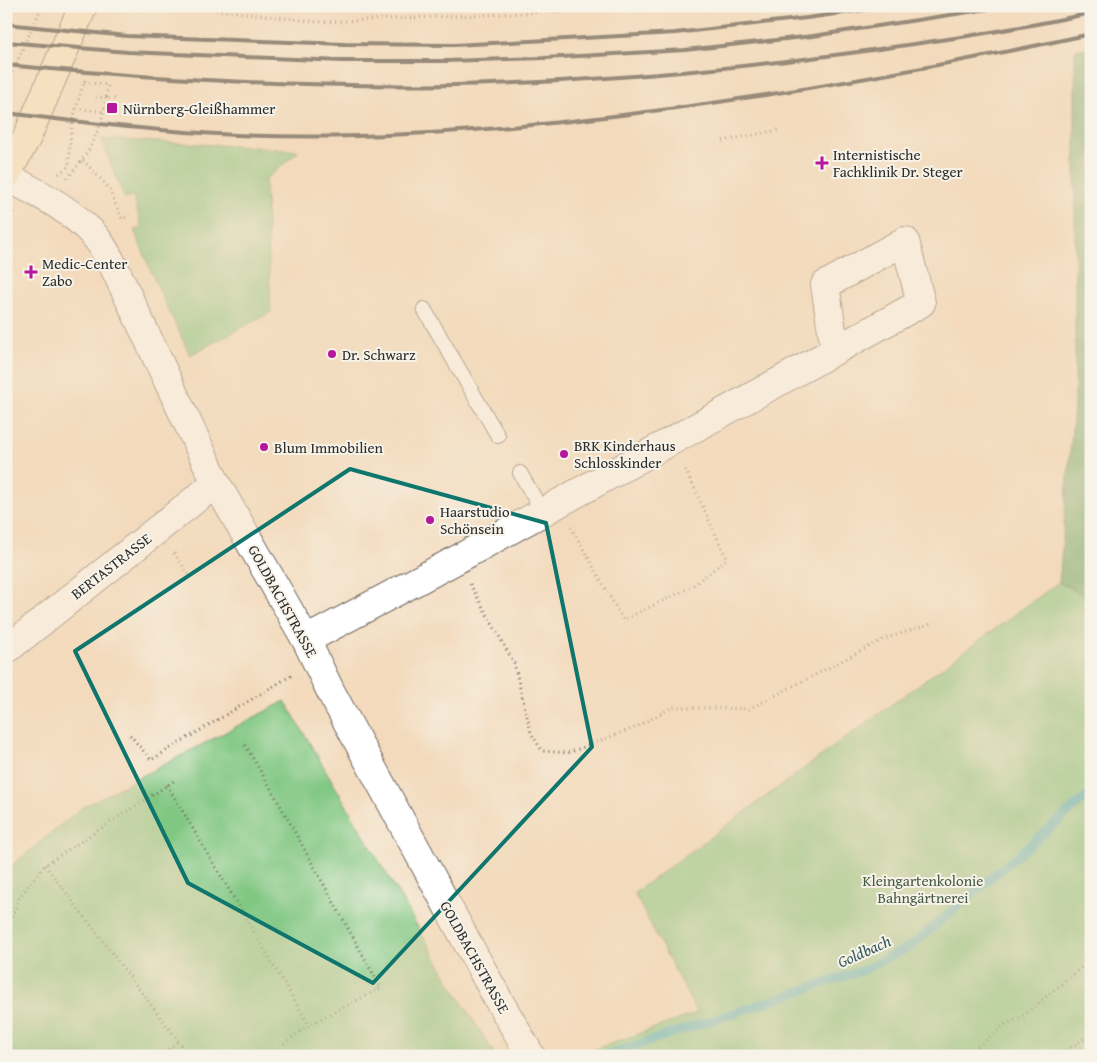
<svg xmlns="http://www.w3.org/2000/svg" width="1097" height="1062" font-family="'Gentium Book Plus',serif">
  <style>
    .green { fill: #80c782; stroke: #567956 }
    .forest { fill: #68ac70; stroke: #4a6c4e }
    .lines { fill: none; stroke-linecap: round; stroke-linejoin: round }
    .stream { stroke: #3eafb8; stroke-width: 9 }
    .lane-casing { stroke: #71685e; stroke-width: 16 }
    .street-casing { stroke: #71685e; stroke-width: 30 }
    .secondary-casing { stroke: #71685e; stroke-width: 30 }
    .path { stroke: #71685e; stroke-width: 3; stroke-dasharray: 1 4; stroke-linecap: butt }
    .lane { stroke: #fff; stroke-width: 14 }
    .street { stroke: #fff; stroke-width: 28 }
    .secondary { stroke: #f8e7c3; stroke-width: 28 }
    .rail { stroke: #2b2b2b; stroke-width: 4 }
    .marked { fill: none; stroke: #0f766e; stroke-width: 4; stroke-linejoin: round }
    .poi-dot { fill: #b5179e; stroke: #f7f3e8; stroke-width: 2 }
    .labels { text-anchor: middle; dominant-baseline: central; stroke-width: 4; stroke-linejoin: round; paint-order: stroke }
    .poi-label { font-size: 15px; fill: #2b2b2b; stroke: #f7f3e8; text-anchor: start }
    .street-label { font-size: 15px; fill: #2b2b2b; stroke: #f7f3e8 }
    .park-label { font-size: 15px; fill: #445a45; stroke: #f7f3e8 }
    .water-label { font-size: 16px; font-style: italic; fill: #32595c; stroke: #f7f3e8 }
  </style>
  <rect width="100%" height="100%" fill="#f7f3e8"/>
  <filter id="ink" filterUnits="userSpaceOnUse"><feTurbulence type="fractalNoise" baseFrequency=".02" numOctaves="2"/><feDisplacementMap in="SourceGraphic" scale="10" xChannelSelector="R" yChannelSelector="G"/><feConvolveMatrix kernelMatrix="1 2 1 2 8 2 1 2 1" color-interpolation-filters="sRGB"/></filter>
  <filter id="wash" filterUnits="userSpaceOnUse"><feTurbulence type="fractalNoise" baseFrequency=".0096" numOctaves="4" result="noise"/><feDisplacementMap in="SourceGraphic" scale="20" xChannelSelector="R" yChannelSelector="G"/><feGaussianBlur stdDeviation="1.12" result="paint"/><feColorMatrix in="noise" values="0 0 0 0 0 0 0 0 0 0 0 0 0 0 0 0 0 1.4 0 .05"/><feComposite in="paint" operator="in"/></filter>
  <g filter="url(#wash)">
    <rect width="100%" height="100%" fill="#f3dabc"/>
    <path class="green" d="M 101,139 L 255,147 L 299,151 L 265,180 L 271,312 L 190,355 L 160,292 L 134,230 L 142,228 L 133,196 L 125,199 Z
      M 1059,582 L 1091,599 L 1091,1056 L 576,1056 L 697,1013 L 634,893 Z
      M 285,701 L 463,1004 L 496,1056 L 6,1056 L 6,870 L 83,807 Z"/>
    <path class="forest" d="M 1091,47 L 1091,599 L 1059,582 L 1075,393 L 1075,50 Z"/>
    <g class="lines">
      <path class="stream" d="M 604,1056 L 864,970 L 911,946 L 1091,793"/>
    </g>
  </g>
  <g filter="url(#ink)">
    <g class="lines">
      <defs>
        <path id="lane" d="M 424,309 L 498,436
          M 520,473 L 542,511"/>
        <path id="street" d="M 6,177 C 34,191 63,205 86,227 C 99,238 107,254 115,269 L 216,483 L 306,640 L 331,692 L 499,1001 L 531,1056
          M 306,640 L 456,560 L 921,303 L 905,241 L 825,285 L 835,350
          M 6,650 L 216,483"/>
        <path id="secondary" d="M 6,175 L 27,137 L 83,6"/>
      </defs>
      <use href="#lane" class="lane-casing"/>
      <use href="#street" class="street-casing"/>
      <use href="#secondary" class="secondary-casing"/>
      <path class="path" d="M 186,6 L 319,22 L 618,9 L 637,6
        M 84,82 L 108,85 L 106,98 L 117,99
        M 6,86 L 42,6
        M 76,108 L 104,112
        M 723,141 L 778,130
        M 83,160 L 108,187 L 122,219 L 130,216
        M 59,174 L 69,166 C 69,135 74,109 85,80
        M 67,178 C 89,155 102,129 106,98 L 96,97
        M 6,219 L 14,212
        M 571,527 L 623,620 L 691,587 L 727,559 L 684,466
        M 174,553 L 189,575
        M 470,584 L 514,663 L 531,733 L 542,751 L 568,753 L 634,728 L 673,707 L 749,709 L 884,639 L 930,624
        M 130,735 L 151,760 L 292,675
        M 245,745 L 270,787 L 381,988 L 309,1025 L 268,1056
        M 167,785 L 309,1025
        M 45,865 L 190,1056
        M 6,931 L 20,896 L 45,865 L 174,781
        M 161,1056 L 179,1041
        M 966,1056 L 1006,1024 L 1022,1017 L 1091,959
        M 1058,1056 L 1087,1037 L 1091,1042"/>
      <use href="#lane" class="lane"/>
      <use href="#street" class="street"/>
      <use href="#secondary" class="secondary"/>
      <path class="rail" d="M 6,24 L 127,36 L 345,44 L 454,45 L 675,33 L 807,18 L 893,6
        M 6,42 L 128,52 L 342,61 L 446,61 L 544,58 L 685,50 L 813,36 L 1008,6
        M 6,65 C 155,79 305,88 455,85 C 590,82 725,70 858,52 C 936,41 1014,30 1091,13
        M 6,113 C 83,122 159,132 236,135 C 348,140 460,133 571,121 C 746,102 919,71 1091,34"/>
    </g>
  </g>
  <path d="M0 0H1097V1062H0ZM 350,469 L 546,523 L 592,747 L 373,983 L 188,883 L 75,651 Z" fill="#f3dabc" fill-opacity=".55" fill-rule="evenodd"/>
  <path class="marked" d="M 350,469 L 546,523 L 592,747 L 373,983 L 188,883 L 75,651 Z"/>
  <g class="poi-dot">
    <rect x="106" y="102" width="12" height="12" rx="2.5"/>
    <path d="M819.5 155.5h5v5h5v5h-5v5h-5v-5h-5v-5h5z"/>
    <path d="M28.5 264.5h5v5h5v5h-5v5h-5v-5h-5v-5h5z"/>
    <circle cx="332" cy="354" r="5"/>
    <circle cx="264" cy="447" r="5"/>
    <circle cx="564" cy="454" r="5"/>
    <circle cx="430" cy="520" r="5"/>
  </g>
  <g class="labels">
    <g class="poi-label">
      <text x="123" y="108">Nürnberg-Gleißhammer</text>
      <text x="833" y="154">Internistische<tspan x="833" dy="17">Fachklinik Dr. Steger</tspan></text>
      <text x="42" y="263">Medic-Center<tspan x="42" dy="17">Zabo</tspan></text>
      <text x="342" y="354">Dr. Schwarz</text>
      <text x="574" y="445">BRK Kinderhaus<tspan x="574" dy="17">Schlosskinder</tspan></text>
      <text x="274" y="447">Blum Immobilien</text>
      <text x="440" y="511">Haarstudio<tspan x="440" dy="17">Schönsein</tspan></text>
    </g>
    <g class="street-label">
      <text transform="translate(111 566) rotate(-38)">BERTASTRASSE</text>
      <text transform="translate(283 601) rotate(61)">GOLDBACHSTRASSE</text>
      <text transform="translate(475 957) rotate(61)">GOLDBACHSTRASSE</text>
    </g>
    <g class="park-label">
      <text x="923" y="880">Kleingartenkolonie<tspan x="923" dy="17">Bahngärtnerei</tspan></text>
    </g>
    <g class="water-label">
      <text transform="translate(864 951) rotate(-24)">Goldbach</text>
    </g>
  </g>
  <rect width="1097" height="1062" fill="none" stroke="#f7f3e8" stroke-width="25"/>
</svg>
